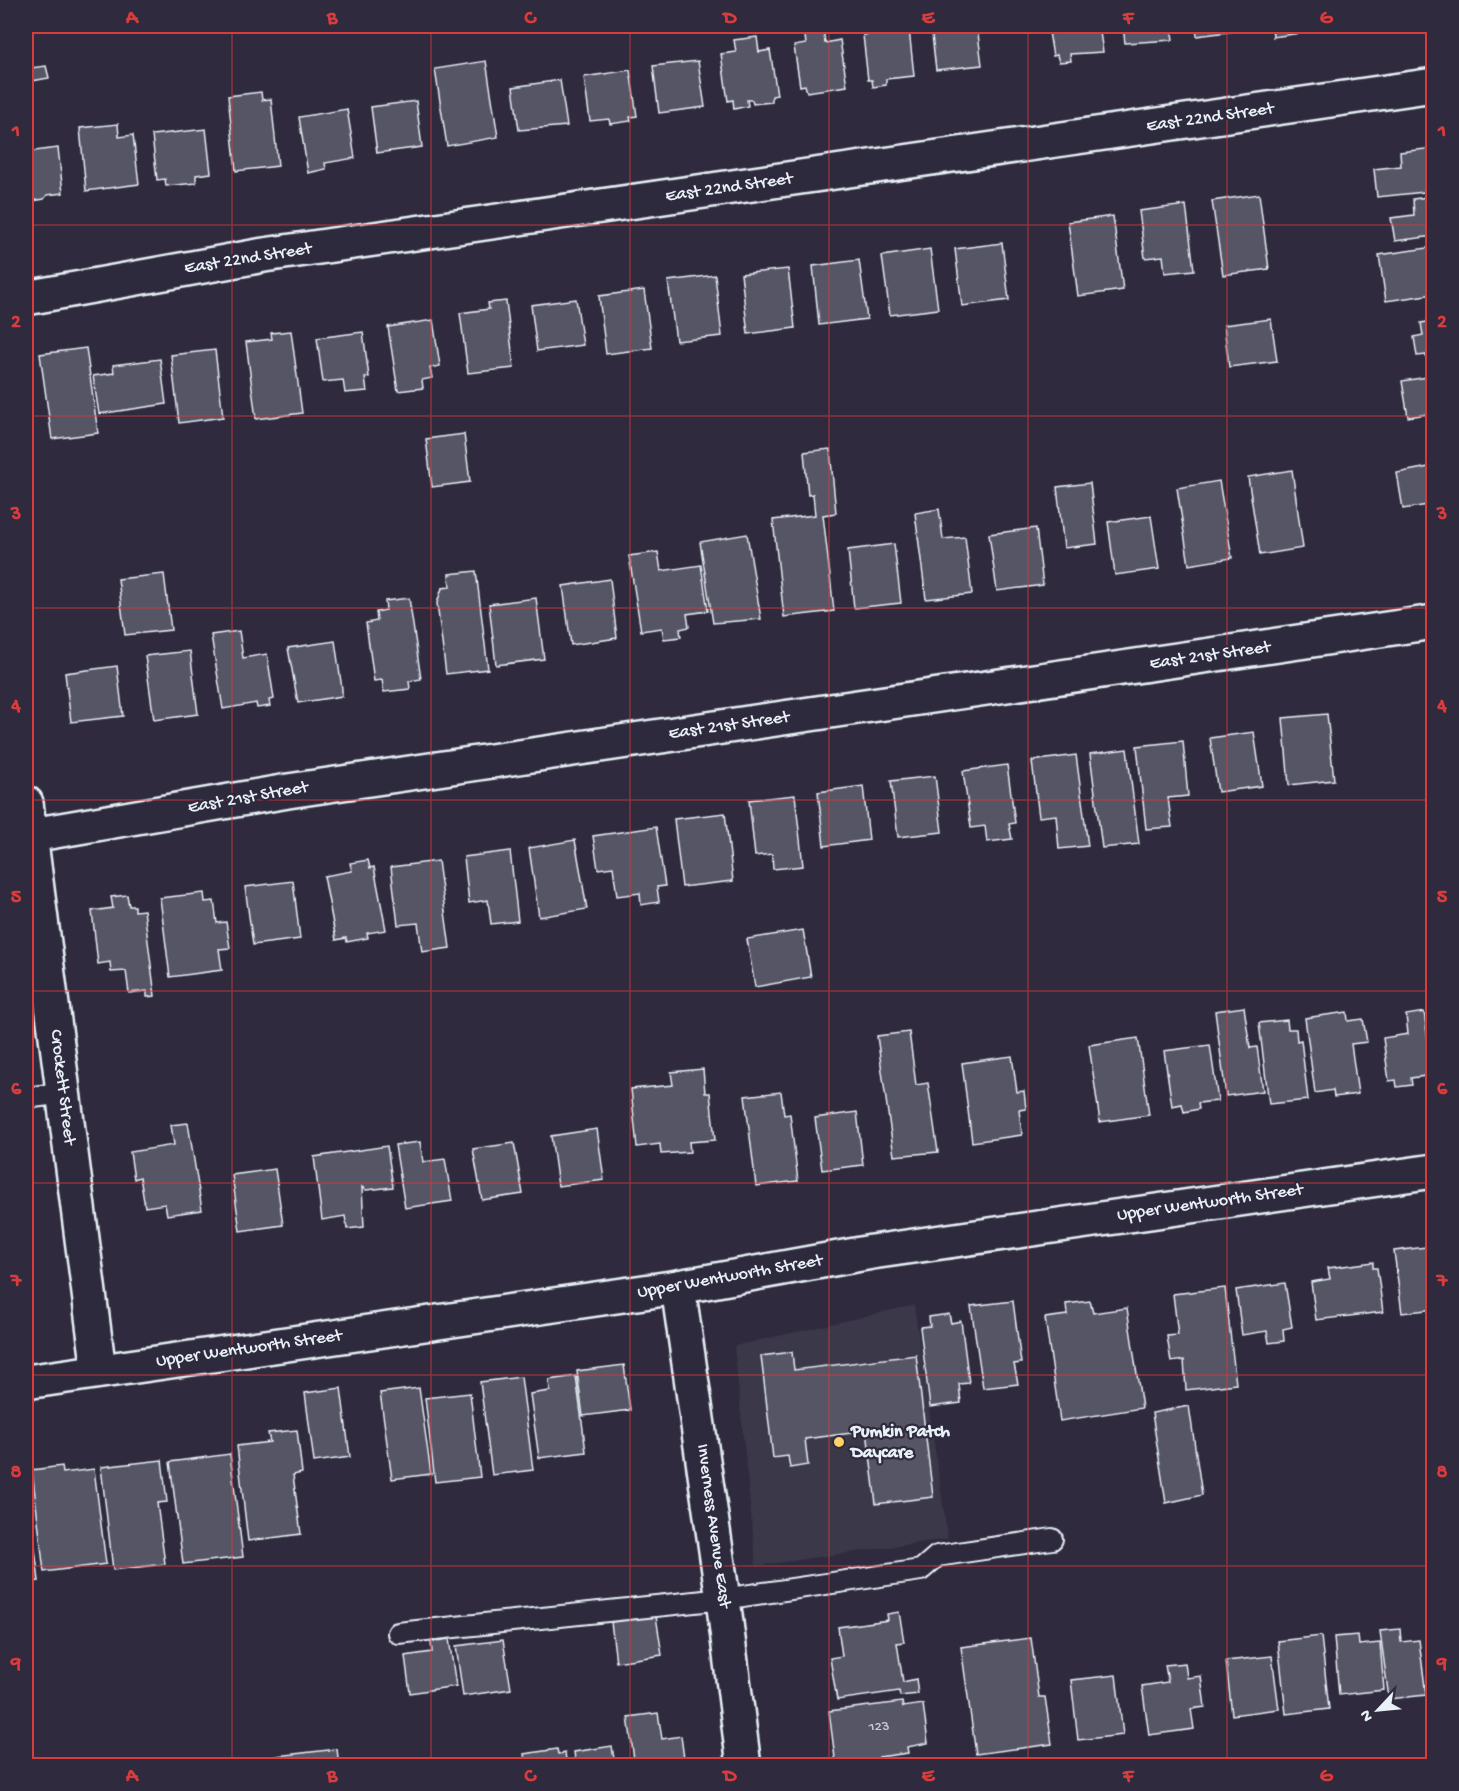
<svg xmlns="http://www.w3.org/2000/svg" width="1459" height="1791" font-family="'Gochi Hand',sans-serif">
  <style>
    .built { fill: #3b3749 }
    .building { fill: #575565; stroke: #e8f1f8; stroke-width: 1.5 }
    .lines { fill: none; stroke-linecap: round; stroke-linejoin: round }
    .service-casing { stroke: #e8f1f8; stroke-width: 24 }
    .minor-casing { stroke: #e8f1f8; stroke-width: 38 }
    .tertiary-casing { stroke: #e8f1f8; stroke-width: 38 }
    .secondary-casing { stroke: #e8f1f8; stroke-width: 38 }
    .service { stroke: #2f2a3d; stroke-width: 20 }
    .minor { stroke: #2f2a3d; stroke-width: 33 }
    .tertiary { stroke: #2f2a3d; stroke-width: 33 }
    .secondary { stroke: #2f2a3d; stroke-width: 33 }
    .grid { fill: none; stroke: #d83c3d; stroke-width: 1.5; stroke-opacity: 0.55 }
    .poi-dot { fill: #ffd166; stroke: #2f2a3d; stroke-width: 2 }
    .labels { text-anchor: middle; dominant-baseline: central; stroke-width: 4.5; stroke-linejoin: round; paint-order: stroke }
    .number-label { font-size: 15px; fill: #c4cad3 }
    .street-label { font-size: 18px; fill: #e8f1f8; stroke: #2f2a3d }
    .poi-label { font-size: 18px; font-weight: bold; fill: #e8f1f8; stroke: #2f2a3d; text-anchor: start }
    .neatline { fill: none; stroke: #d83c3d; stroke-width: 2 }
    .grid-label { font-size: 20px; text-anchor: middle; font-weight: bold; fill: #d83c3d }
  </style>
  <rect width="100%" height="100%" fill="#2f2a3d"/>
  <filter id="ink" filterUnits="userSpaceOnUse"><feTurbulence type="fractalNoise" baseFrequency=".0167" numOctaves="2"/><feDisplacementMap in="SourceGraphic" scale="12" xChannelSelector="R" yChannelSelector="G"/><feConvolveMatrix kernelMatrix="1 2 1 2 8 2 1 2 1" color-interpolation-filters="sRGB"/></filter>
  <g filter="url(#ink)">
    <path class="built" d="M 914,1305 L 948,1539 L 756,1566 L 734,1346 Z"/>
    <path class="building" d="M 823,26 L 825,43 L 840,40 L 847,86 L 807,92 L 805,85 L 800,86 L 794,46 L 806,44 L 804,29 Z
      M 931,26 L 977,26 L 982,65 L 936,70 Z
      M 1048,26 L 1099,26 L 1103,52 L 1070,54 L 1071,61 L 1059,62 L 1057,55 L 1053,56 Z
      M 1123,26 L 1171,26 L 1173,40 L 1125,43 Z
      M 1196,26 L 1242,26 L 1243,30 L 1197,36 Z
      M 1272,26 L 1313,26 L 1314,31 L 1273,37 Z
      M 909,29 L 914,76 L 886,79 L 886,85 L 873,87 L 872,80 L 868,80 L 863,35 Z
      M 26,37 L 31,68 L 46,66 L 49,78 L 26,82 Z
      M 757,37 L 759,52 L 770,50 L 777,95 L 772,96 L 772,102 L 753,104 L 752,100 L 747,100 L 748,106 L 734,109 L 733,100 L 728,101 L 721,54 L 736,52 L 734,40 Z
      M 486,61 L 498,137 L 447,146 L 435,69 Z
      M 698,61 L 705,107 L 659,113 L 653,66 Z
      M 630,70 L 637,116 L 630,117 L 631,121 L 610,124 L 609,119 L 590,121 L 584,77 Z
      M 560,80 L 567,126 L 519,130 L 513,87 Z
      M 261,92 L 262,100 L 271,99 L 278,166 L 236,171 L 228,96 Z
      M 416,101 L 422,147 L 377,153 L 371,107 Z
      M 347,109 L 355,158 L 325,163 L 326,169 L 308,173 L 299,117 Z
      M 118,124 L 119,137 L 133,135 L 139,184 L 86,191 L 80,128 Z
      M 206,129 L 211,173 L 196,175 L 196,183 L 166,186 L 165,179 L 157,180 L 152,135 Z
      M 26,140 L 27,152 L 58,148 L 63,193 L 47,195 L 44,199 L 26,202 Z
      M 1434,148 L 1434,191 L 1377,197 L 1374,169 L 1401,166 L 1400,152 Z
      M 1259,194 L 1269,269 L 1223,275 L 1212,201 Z
      M 1434,196 L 1434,236 L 1395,241 L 1391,218 L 1414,215 L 1413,199 Z
      M 1186,205 L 1194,270 L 1165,273 L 1163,256 L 1145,258 L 1139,211 Z
      M 1113,216 L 1123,290 L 1078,296 L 1068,222 Z
      M 1002,243 L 1009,300 L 962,306 L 955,249 Z
      M 1434,247 L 1434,294 L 1386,301 L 1379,255 Z
      M 930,249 L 938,309 L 890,315 L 882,256 Z
      M 859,260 L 867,319 L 819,325 L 813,266 Z
      M 788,269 L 795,328 L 748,334 L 741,274 Z
      M 715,275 L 722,336 L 676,341 L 668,281 Z
      M 644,290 L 652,348 L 606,354 L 599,296 Z
      M 576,299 L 583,345 L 537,351 L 531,305 Z
      M 506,301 L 514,368 L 468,373 L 460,313 L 489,309 L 488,303 Z
      M 1271,319 L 1277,361 L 1229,367 L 1224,325 Z
      M 433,320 L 440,366 L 430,368 L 432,378 L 422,380 L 423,388 L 398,391 L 388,327 Z
      M 1434,321 L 1434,373 L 1429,374 L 1426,355 L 1417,356 L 1414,337 L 1423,335 L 1421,323 Z
      M 291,331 L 302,413 L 256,419 L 246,342 L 272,339 L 271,333 Z
      M 363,332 L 369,377 L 365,378 L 367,391 L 345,393 L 343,380 L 323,382 L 317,338 Z
      M 86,348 L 98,433 L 52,439 L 40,354 Z
      M 215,350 L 223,417 L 179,423 L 171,355 Z
      M 160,359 L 166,404 L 99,414 L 93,376 L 114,373 L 113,365 Z
      M 1434,376 L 1434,413 L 1408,417 L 1402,381 Z
      M 464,434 L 470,482 L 432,487 L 426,439 Z
      M 830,449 L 836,513 L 823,515 L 834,611 L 784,617 L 773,520 L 815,515 L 813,494 L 808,495 L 804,452 Z
      M 1434,466 L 1434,504 L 1403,509 L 1397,473 Z
      M 1292,470 L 1303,548 L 1260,555 L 1248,477 Z
      M 1219,481 L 1232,558 L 1189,565 L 1177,488 Z
      M 1090,483 L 1097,544 L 1064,548 L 1057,487 Z
      M 939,509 L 943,539 L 965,537 L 972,594 L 926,599 L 915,513 Z
      M 1151,516 L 1159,569 L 1115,575 L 1108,522 Z
      M 1036,528 L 1043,585 L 997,591 L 989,534 Z
      M 747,534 L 761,619 L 713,623 L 700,542 Z
      M 894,544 L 901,603 L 854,608 L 848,550 Z
      M 658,552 L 661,571 L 701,565 L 708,611 L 687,614 L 689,627 L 680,629 L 681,637 L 664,639 L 662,628 L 641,631 L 629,556 Z
      M 476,571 L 488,669 L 446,674 L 437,603 L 442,588 L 450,587 L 449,574 Z
      M 164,574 L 171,630 L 125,635 L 118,579 Z
      M 610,579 L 617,638 L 571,645 L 563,586 Z
      M 409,598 L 421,679 L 409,681 L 410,689 L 384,692 L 382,680 L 374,681 L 366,623 L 377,621 L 376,612 L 386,610 L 385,601 Z
      M 536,598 L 544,659 L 496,665 L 489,604 Z
      M 239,631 L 243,658 L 267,654 L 274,699 L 269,700 L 270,706 L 257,708 L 256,703 L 223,709 L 211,635 Z
      M 335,641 L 342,689 L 342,696 L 298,703 L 288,648 Z
      M 190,651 L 198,714 L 154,720 L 145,656 Z
      M 117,666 L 123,716 L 71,722 L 65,673 Z
      M 1327,714 L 1334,780 L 1289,785 L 1283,718 Z
      M 1254,732 L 1262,786 L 1218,792 L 1210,738 Z
      M 1183,741 L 1188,796 L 1168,798 L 1172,827 L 1146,829 L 1137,746 Z
      M 1127,749 L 1139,844 L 1102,848 L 1090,754 Z
      M 1076,755 L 1088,846 L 1059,849 L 1056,815 L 1039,817 L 1032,761 Z
      M 1007,765 L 1015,823 L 1009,824 L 1012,839 L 987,842 L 985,826 L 971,828 L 963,771 Z
      M 935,776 L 942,832 L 898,837 L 891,781 Z
      M 863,786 L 869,840 L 824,846 L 818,792 Z
      M 795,795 L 803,866 L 773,869 L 772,854 L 755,856 L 749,800 Z
      M 725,813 L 733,881 L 682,887 L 674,819 Z
      M 656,827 L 665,886 L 657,887 L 659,902 L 641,905 L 640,893 L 617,896 L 613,867 L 598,869 L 593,836 Z
      M 575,840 L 587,909 L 539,917 L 529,848 Z
      M 510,851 L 518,921 L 491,924 L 488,900 L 469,903 L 464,857 Z
      M 368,860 L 370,868 L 374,867 L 386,930 L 367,933 L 368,938 L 347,942 L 346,938 L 336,940 L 324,876 L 352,871 L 350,863 Z
      M 438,861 L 450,948 L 422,952 L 418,923 L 398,925 L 391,867 Z
      M 293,881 L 300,939 L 253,945 L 245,887 Z
      M 204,893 L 205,902 L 214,901 L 217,923 L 226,922 L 230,948 L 219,949 L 222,970 L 170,977 L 160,898 Z
      M 127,895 L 129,906 L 135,906 L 135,911 L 144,910 L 155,996 L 147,997 L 147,991 L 129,993 L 126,971 L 111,972 L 110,962 L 98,964 L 92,911 L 113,908 L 111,897 Z
      M 803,930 L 811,977 L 755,987 L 747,939 Z
      M 1244,1007 L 1250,1048 L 1257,1047 L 1263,1091 L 1226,1096 L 1215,1011 Z
      M 1347,1012 L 1348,1021 L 1363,1019 L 1367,1042 L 1351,1044 L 1358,1094 L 1334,1097 L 1333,1090 L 1315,1093 L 1305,1018 Z
      M 1424,1012 L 1433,1075 L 1411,1078 L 1412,1085 L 1397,1087 L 1396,1080 L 1389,1081 L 1383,1038 L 1408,1034 L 1406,1015 Z
      M 1287,1020 L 1288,1029 L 1296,1029 L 1297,1041 L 1301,1040 L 1308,1100 L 1269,1104 L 1259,1023 Z
      M 909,1032 L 916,1085 L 928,1083 L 938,1152 L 894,1156 L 877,1036 Z
      M 1138,1038 L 1149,1115 L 1100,1122 L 1089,1045 Z
      M 1210,1045 L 1218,1101 L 1198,1103 L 1199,1109 L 1184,1112 L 1182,1104 L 1172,1106 L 1164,1051 Z
      M 1012,1056 L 1017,1092 L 1024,1091 L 1026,1109 L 1019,1110 L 1022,1135 L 972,1142 L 962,1063 Z
      M 703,1069 L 705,1093 L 710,1093 L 715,1140 L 689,1142 L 690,1152 L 661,1154 L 660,1144 L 637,1147 L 631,1089 L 673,1085 L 671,1072 Z
      M 781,1092 L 784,1115 L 790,1114 L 798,1181 L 756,1186 L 745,1096 Z
      M 857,1112 L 863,1165 L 822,1170 L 815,1118 Z
      M 188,1123 L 202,1210 L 167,1215 L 165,1204 L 145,1207 L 140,1177 L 134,1179 L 130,1152 L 174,1145 L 171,1125 Z
      M 597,1129 L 604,1180 L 558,1186 L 551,1136 Z
      M 420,1142 L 423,1162 L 445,1159 L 452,1201 L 405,1208 L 395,1145 Z
      M 514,1143 L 523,1194 L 482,1200 L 473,1149 Z
      M 387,1146 L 393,1187 L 366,1190 L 362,1187 L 364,1227 L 347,1229 L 345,1216 L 322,1220 L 314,1157 Z
      M 275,1169 L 283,1225 L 240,1231 L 232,1175 Z
      M 1434,1246 L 1434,1309 L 1402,1313 L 1394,1251 Z
      M 1373,1262 L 1373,1268 L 1377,1268 L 1383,1312 L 1316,1320 L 1311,1282 L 1330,1279 L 1328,1268 Z
      M 1285,1283 L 1292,1327 L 1283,1329 L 1284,1341 L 1269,1343 L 1267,1331 L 1242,1335 L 1236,1290 Z
      M 1225,1288 L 1236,1384 L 1186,1390 L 1184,1360 L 1171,1362 L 1167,1336 L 1178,1335 L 1173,1294 Z
      M 1013,1301 L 1021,1363 L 1014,1364 L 1018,1384 L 983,1388 L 971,1306 Z
      M 1090,1301 L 1093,1313 L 1127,1308 L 1142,1408 L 1060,1421 L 1045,1318 L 1067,1315 L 1066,1304 Z
      M 949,1314 L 951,1323 L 961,1321 L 969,1383 L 959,1384 L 961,1403 L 930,1407 L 920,1327 L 930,1326 L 929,1317 Z
      M 792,1352 L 794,1370 L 916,1355 L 933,1497 L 876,1504 L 867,1431 L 805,1439 L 808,1465 L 790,1468 L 788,1456 L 773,1458 L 761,1356 Z
      M 624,1365 L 630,1410 L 583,1416 L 577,1371 Z
      M 576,1376 L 586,1452 L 539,1458 L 530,1394 L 550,1391 L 549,1380 Z
      M 521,1377 L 533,1470 L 492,1475 L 480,1382 Z
      M 341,1388 L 350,1457 L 314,1462 L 305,1393 Z
      M 419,1388 L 431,1474 L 392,1479 L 380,1393 Z
      M 470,1393 L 480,1477 L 435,1482 L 425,1398 Z
      M 1189,1406 L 1202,1495 L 1166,1503 L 1152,1413 Z
      M 297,1430 L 302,1473 L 293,1475 L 301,1534 L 248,1541 L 237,1446 L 270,1442 L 268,1433 Z
      M 230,1454 L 243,1557 L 183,1564 L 170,1462 Z
      M 162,1460 L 167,1502 L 157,1503 L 165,1564 L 113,1570 L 101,1467 Z
      M 62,1466 L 63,1473 L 94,1469 L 106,1564 L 44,1572 L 32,1470 Z
      M 26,1478 L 39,1581 L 26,1583 Z
      M 899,1612 L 904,1642 L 897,1643 L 903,1682 L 916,1679 L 918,1694 L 900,1696 L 899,1691 L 837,1700 L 830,1658 L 842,1656 L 838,1627 L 888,1620 L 887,1614 Z
      M 656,1616 L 662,1655 L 616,1662 L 611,1622 Z
      M 1400,1629 L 1401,1642 L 1419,1640 L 1426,1695 L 1389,1699 L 1380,1631 Z
      M 1358,1635 L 1359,1645 L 1380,1643 L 1384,1690 L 1339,1695 L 1334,1637 Z
      M 1321,1636 L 1329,1709 L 1286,1714 L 1278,1641 Z
      M 1031,1638 L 1039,1697 L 1045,1697 L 1052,1744 L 976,1754 L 961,1647 Z
      M 449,1639 L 456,1686 L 410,1693 L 405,1656 L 432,1652 L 431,1642 Z
      M 503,1640 L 511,1689 L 463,1696 L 456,1646 Z
      M 1272,1656 L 1279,1709 L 1232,1715 L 1226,1661 Z
      M 1185,1663 L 1187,1678 L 1201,1676 L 1205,1707 L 1191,1709 L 1194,1729 L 1149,1735 L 1142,1686 L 1168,1682 L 1165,1665 Z
      M 1116,1675 L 1123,1735 L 1078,1740 L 1071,1680 Z
      M 902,1702 L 903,1707 L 923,1704 L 928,1743 L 907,1747 L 908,1753 L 879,1757 L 880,1766 L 836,1766 L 829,1711 Z
      M 658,1713 L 662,1739 L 681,1736 L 685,1766 L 635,1766 L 628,1717 Z
      M 612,1746 L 615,1766 L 576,1766 L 574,1752 Z
      M 337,1749 L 339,1766 L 278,1766 L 277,1756 Z
      M 557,1749 L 558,1754 L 565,1753 L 567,1766 L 526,1766 L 524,1754 Z
      M 269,1762 L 270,1766 L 239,1766 Z"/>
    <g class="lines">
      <defs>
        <path id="service" d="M 26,1098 L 63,1093
          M 398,1633 L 723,1599 L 921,1570 L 937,1556 L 1052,1539"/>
        <path id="minor" d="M 26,298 L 264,255 L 1434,85
          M 26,836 L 288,791 L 1434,622
          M 678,1287 L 723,1599 L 744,1766"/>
        <path id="tertiary" d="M 26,803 L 99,1371"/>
        <path id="secondary" d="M 26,1382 L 678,1287 L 872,1252 L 1434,1171"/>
      </defs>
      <use href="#service" class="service-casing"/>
      <use href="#minor" class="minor-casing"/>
      <use href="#tertiary" class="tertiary-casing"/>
      <use href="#secondary" class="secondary-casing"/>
      <use href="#service" class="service"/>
      <use href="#minor" class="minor"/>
      <use href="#tertiary" class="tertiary"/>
      <use href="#secondary" class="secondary"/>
    </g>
  </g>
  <path class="grid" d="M 232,26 L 232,1766M 431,26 L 431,1766M 630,26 L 630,1766M 829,26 L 829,1766M 1028,26 L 1028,1766M 1227,26 L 1227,1766M 26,225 L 1434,225M 26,416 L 1434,416M 26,608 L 1434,608M 26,800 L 1434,800M 26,991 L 1434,991M 26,1183 L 1434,1183M 26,1375 L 1434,1375M 26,1566 L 1434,1566"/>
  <circle class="poi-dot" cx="839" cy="1442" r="6"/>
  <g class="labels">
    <g class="number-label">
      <text x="879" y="1727">123</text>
    </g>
    <g class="street-label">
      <text transform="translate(1210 118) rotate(-8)">East 22nd Street</text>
      <text transform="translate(729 188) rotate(-8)">East 22nd Street</text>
      <text transform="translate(248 259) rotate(-9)">East 22nd Street</text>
      <text transform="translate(1210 656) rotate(-8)">East 21st Street</text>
      <text transform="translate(729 726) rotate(-8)">East 21st Street</text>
      <text transform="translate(248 798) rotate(-10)">East 21st Street</text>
      <text transform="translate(62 1087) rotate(83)">Crockett Street</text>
      <text transform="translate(1210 1203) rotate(-8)">Upper Wentworth Street</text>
      <text transform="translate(730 1277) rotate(-10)">Upper Wentworth Street</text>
      <text transform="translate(249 1349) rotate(-8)">Upper Wentworth Street</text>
      <text transform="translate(713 1526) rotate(82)">Inverness Avenue East</text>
    </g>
    <g class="poi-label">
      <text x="851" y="1432">Pumkin Patch<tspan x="851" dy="21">Daycare</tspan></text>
    </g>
  </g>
  <rect width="1459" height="1791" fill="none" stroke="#2f2a3d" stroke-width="66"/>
  <g transform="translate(1378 1710) rotate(244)" stroke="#2f2a3d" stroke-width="4.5" paint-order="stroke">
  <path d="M0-4.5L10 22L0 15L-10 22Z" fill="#e8f1f8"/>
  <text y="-9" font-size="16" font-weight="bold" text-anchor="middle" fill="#e8f1f8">N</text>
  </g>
  <rect x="33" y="33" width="1393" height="1725" class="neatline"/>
  <g class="grid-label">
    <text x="132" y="23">A</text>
    <text x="332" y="23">B</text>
    <text x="530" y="23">C</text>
    <text x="730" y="23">D</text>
    <text x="928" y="23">E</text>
    <text x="1128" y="23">F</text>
    <text x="1326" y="23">G</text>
    <text x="16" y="136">1</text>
    <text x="1442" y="136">1</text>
    <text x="16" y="327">2</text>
    <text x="1442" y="327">2</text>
    <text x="16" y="519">3</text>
    <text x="1442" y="519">3</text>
    <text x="16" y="711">4</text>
    <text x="1442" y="711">4</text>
    <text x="16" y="902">5</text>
    <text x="1442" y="902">5</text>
    <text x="16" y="1094">6</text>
    <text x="1442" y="1094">6</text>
    <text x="16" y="1286">7</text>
    <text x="1442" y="1286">7</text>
    <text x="16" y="1477">8</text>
    <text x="1442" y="1477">8</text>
    <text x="16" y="1669">9</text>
    <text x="1442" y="1669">9</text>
    <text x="132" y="1781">A</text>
    <text x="332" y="1781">B</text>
    <text x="530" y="1781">C</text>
    <text x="730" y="1781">D</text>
    <text x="928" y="1781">E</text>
    <text x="1128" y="1781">F</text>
    <text x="1326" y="1781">G</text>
  </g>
</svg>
